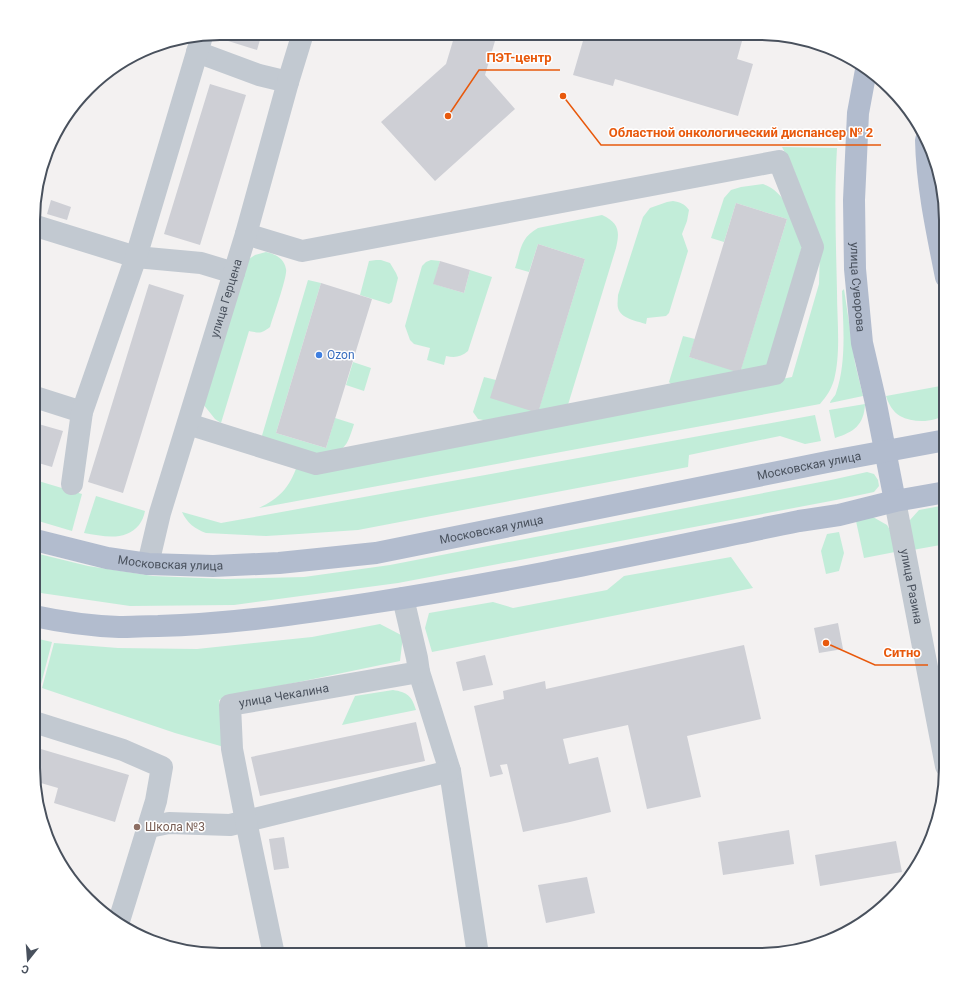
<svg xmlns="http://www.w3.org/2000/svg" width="979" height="988" font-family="Roboto,sans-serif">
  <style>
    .green { fill: #c2edd9 }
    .building { fill: #cecfd5 }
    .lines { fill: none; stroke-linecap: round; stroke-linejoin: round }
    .minor { stroke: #c2c9d1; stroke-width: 22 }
    .major { stroke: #b2bcce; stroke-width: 22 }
    .shop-dot { fill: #3f7fe0; stroke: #fff; stroke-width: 1.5 }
    .education-dot { fill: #8d6e63; stroke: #fff; stroke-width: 1.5 }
    .labels { text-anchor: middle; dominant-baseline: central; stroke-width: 3; stroke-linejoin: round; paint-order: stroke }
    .street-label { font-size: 12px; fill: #49515d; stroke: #fff }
    .shop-label { font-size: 12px; fill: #366cbe; stroke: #fff; text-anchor: start }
    .education-label { font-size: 12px; fill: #785e54; stroke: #fff; text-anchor: start }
    .rim { fill: none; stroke: #49515d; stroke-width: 2 }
    .leader { fill: none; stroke: #e8590c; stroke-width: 1.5 }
    .callout-dot { fill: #e8590c; stroke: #fff; stroke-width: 1.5 }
    .callout-label { font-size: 13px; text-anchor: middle; font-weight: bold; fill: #e8590c; stroke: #fff; stroke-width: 3; stroke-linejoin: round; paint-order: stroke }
  </style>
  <rect width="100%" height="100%" fill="#f3f1f1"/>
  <path class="green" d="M 782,147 L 837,148 C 834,196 836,244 837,292 C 837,320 841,353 834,380 C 831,390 826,397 820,404 L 259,508 C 280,498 289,488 297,466 L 312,470 L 792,377 L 819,284 L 820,249 L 794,170 Z
    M 763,184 C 786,192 794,219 804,239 L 768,368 L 673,386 L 669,382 L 683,336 L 695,339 L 689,357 L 740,372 L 787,219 L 736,203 L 724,242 L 711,238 L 724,198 L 731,190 L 741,187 Z
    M 673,201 C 680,202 685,204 689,210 L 687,221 L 682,234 L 688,251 L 669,313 L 666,316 L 647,318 L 646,324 C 637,321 621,319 618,308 C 617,304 618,299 618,295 L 643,217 L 650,208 L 667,202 Z
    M 602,215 C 619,223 620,231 616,248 L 567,408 L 494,422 L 478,419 L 473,412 L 484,377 L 496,380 L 538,412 L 585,259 L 538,244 L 529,272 L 515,268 C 521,250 520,238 538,228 Z
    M 266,252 C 275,254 284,258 286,269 C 288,275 273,317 270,327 C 261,334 260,333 249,331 L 221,423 L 215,419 L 203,404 L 249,259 L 255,255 Z
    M 376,260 L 381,260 L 390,263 L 396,273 L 398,278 L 392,302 L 389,304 L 360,295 L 369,261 Z
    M 431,260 L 440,261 L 434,284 L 464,293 L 470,270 L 492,277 L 468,351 C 461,357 455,358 446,356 L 444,365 L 427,360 L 430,348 L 414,344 L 410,340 L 405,326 L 422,266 L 426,262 Z
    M 308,280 L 321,283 L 276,433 L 326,448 L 335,418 L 354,424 C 346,449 346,448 322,459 L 261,439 Z
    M 844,289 L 855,363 L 863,396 L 830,403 C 831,399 835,397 836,393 C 847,361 843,324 842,291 Z
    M 353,362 L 371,368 L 364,391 L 346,385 Z
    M 946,385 L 946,414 C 934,423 913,423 900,416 C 893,412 888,403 886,396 Z
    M 865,404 C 864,425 854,432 835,438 L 829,410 Z
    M 815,415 L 821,441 L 805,444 L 780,436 L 689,455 L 688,467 L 358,530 L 299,534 L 266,536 L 206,533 C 195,529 187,523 182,512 L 221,523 Z
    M 867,472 L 874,474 L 878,480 L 879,486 L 874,492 L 836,500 L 398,583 L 234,605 L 130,606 L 34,592 L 35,553 L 88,566 L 153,576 L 225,579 L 304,577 L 390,565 L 831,480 Z
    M 35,480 L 82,494 L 72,531 L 35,520 Z
    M 96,496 L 145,511 C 144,516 142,521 139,525 C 125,542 103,536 84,533 Z
    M 946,505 L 946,544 L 907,551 L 910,520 L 919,510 Z
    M 873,517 L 887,525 L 890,530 L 895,552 L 864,558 L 856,521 Z
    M 839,532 L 844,553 L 839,571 L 826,574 L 821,551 L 827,534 Z
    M 731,557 L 753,588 L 432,652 L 425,628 L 429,613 L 493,602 L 513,608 L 607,590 L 624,576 Z
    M 380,624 L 403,636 L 400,661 L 231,696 L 219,700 L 224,747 L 175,733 L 42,688 L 54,643 L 118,648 L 197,649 L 312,637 Z
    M 34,638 L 52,642 L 40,688 L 34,686 Z
    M 393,690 C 407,692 412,696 416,710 L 342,725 L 355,696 Z"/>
  <path class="building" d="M 227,33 L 262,33 L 257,50 L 225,40 Z
    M 455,34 L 497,34 L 485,75 L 515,109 L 435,181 L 381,122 L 446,64 Z
    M 585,34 L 744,34 L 737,59 L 753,64 L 738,116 L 615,79 L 613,86 L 573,75 Z
    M 210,84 L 246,95 L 200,245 L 164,234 Z
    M 51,200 L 71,207 L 67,220 L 47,214 Z
    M 736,203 L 787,219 L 740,373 L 689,357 Z
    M 538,244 L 585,259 L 538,413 L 490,398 Z
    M 440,261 L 470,270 L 464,293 L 433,284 Z
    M 321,283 L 372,299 L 326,448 L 276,433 Z
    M 149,284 L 184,295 L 123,493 L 88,482 Z
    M 35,423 L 63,431 L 52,467 L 35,462 Z
    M 838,623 L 843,649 L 819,653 L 814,628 Z
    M 744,645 L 761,719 L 687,736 L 701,797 L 647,809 L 628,725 L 563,739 L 569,764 L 598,757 L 611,812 L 570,822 L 523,832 L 507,764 L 500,765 L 503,774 L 490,777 L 474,706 L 504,699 L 503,691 L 545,681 L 546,689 Z
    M 485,655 L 493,685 L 463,691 L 456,662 Z
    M 416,722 L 425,761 L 260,796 L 251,757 Z
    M 34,747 L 129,775 L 115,822 L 54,803 L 58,788 L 34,781 Z
    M 789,830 L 794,864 L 723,875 L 718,842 Z
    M 284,837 L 289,868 L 274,870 L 269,839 Z
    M 896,841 L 902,872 L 820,886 L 815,855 Z
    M 587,877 L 595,913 L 546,923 L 538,885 Z
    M 709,952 L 710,955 L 698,955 L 698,954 Z"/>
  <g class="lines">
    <g class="minor">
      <path d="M 197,52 L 259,75 L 288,82"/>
      <path d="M 36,226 L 136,257 L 201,263 L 234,273"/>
      <path d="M 35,397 L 82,412"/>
      <path d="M 188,424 L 316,464 L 775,374 L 813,247 L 779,161 L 302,251 L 246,234"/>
      <path d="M 72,484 L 82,412 L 136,257 L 202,36"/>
      <path id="s1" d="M 895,501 L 946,766"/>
      <path id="s2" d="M 148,564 L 160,513 L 246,234 L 288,82 L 303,33"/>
      <path d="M 419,672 L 450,771 L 478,955"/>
      <path d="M 34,722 L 123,750 L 162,767 L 156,801 L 119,921"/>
      <path d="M 149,827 L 169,823 L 230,825 L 450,771"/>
      <path id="s3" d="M 274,955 L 246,821 L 232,749 L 230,705 L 419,672 L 417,658 L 403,598"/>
    </g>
    <g class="major">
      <path id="s4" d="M 866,70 L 858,113 L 854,200 L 855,269 L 862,343 L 875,399 L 895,501"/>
      <path d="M 926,140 C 927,186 937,232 946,277"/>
      <path id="s5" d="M 35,540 L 107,558 L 148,564 L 213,566 L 279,563 L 376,553 L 827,462 L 946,440"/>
      <path d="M 34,616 C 62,622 91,626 119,627 C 132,627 145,626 158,626 C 230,624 300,614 371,603 C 515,581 657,550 799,521 L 839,515 L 895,501 L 946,492"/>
    </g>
  </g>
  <circle class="shop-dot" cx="319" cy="355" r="4"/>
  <circle class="education-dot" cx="137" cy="827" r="4"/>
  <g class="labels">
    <g class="street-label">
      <text stroke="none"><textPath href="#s4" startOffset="218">улица Суворова</textPath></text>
      <text stroke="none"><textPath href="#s2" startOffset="277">улица Герцена</textPath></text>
      <text stroke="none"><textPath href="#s5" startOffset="786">Московская улица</textPath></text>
      <text stroke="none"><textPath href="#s5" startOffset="462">Московская улица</textPath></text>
      <text stroke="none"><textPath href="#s5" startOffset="138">Московская улица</textPath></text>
      <text stroke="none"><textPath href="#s1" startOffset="87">улица Разина</textPath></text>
      <text stroke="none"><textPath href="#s3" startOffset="309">улица Чекалина</textPath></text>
    </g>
    <g class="shop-label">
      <text x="327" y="355">Ozon</text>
    </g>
    <g class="education-label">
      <text x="145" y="827">Школа №3</text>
    </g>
  </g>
  <path d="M0 0H979V988H0ZM220 40H759A180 180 0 0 1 939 220V768A180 180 0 0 1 759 948H220A180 180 0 0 1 40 768V220A180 180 0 0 1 220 40Z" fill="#fff" fill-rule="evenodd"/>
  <path class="rim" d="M220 40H759A180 180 0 0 1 939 220V768A180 180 0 0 1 759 948H220A180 180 0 0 1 40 768V220A180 180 0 0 1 220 40Z"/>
  <path class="leader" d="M448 116L479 70H560M563 96L601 145H881M826 643L875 665H928"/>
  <g class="callout-dot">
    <circle cx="448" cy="116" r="4"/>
    <circle cx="563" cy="96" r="4"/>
    <circle cx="826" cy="643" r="4"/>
  </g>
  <g class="callout-label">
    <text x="519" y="62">ПЭТ-центр</text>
    <text x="741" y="137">Областной онкологический диспансер № 2</text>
    <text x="902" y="657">Ситно</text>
  </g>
  <g transform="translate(28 960) rotate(197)" stroke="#ffffff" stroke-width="3" paint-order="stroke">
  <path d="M0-3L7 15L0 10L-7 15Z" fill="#49515d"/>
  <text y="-6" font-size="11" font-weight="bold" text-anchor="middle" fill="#49515d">С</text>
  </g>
</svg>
